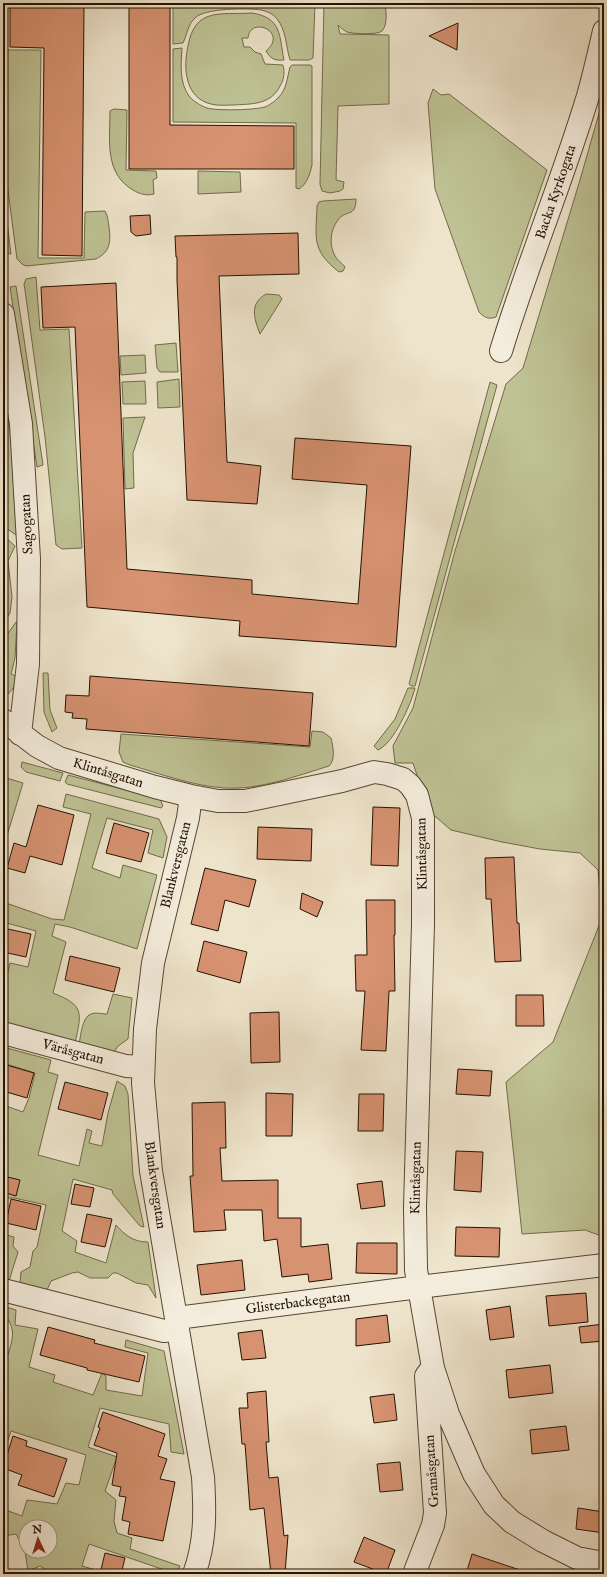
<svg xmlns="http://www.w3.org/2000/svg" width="607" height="1577" font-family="'IM FELL English',serif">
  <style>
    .green { fill: #bec294; stroke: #726a4a; fill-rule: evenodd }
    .building { fill: #d79271; stroke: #251100 }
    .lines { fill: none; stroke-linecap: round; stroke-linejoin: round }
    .minor-casing { stroke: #574633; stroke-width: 24 }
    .minor { stroke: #f4eddd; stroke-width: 22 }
    .labels { text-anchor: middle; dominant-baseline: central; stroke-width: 3; stroke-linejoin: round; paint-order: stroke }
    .street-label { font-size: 14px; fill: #251100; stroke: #f4eddd }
  </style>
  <rect width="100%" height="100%" fill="#eee4cb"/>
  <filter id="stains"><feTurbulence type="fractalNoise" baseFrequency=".005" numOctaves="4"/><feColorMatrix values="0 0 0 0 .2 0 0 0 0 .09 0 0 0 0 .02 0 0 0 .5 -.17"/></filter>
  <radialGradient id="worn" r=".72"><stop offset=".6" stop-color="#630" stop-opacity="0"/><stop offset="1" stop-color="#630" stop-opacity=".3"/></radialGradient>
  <path class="green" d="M 3,3 L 31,3 L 7,4 L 6,50 L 41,50 L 38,258 L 84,258 L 85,212 L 105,211 C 108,216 108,221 109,227 C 111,242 110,252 96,259 L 26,266 L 22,264 L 17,259 L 3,153 Z
    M 173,3 L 315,3 L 313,58 L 309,60 L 290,60 C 286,47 286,29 277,19 C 274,14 266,11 261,10 C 248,8 204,8 195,18 C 188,24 187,35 183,43 L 173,44 Z
    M 324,3 L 385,3 C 386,12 388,24 382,31 C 378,35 353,34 347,32 C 343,30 340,27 338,25 L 340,34 L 389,35 L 389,104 L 338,106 L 336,180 L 344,182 L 343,189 L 340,191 L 330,193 L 322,191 L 320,184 Z
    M 252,13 C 282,18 279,35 284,60 C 274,61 270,58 266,51 C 289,32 250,15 248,38 L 242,38 L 244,47 L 250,47 L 255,52 L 261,54 L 265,64 L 283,65 C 285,72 284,80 280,86 C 271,105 251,104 233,105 C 226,105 218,106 211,104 C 185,98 183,68 188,46 C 195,7 220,15 252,13 Z
    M 182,48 C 181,64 179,82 189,96 C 193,101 201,106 207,108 C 218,111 254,110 265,107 C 270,105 275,101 278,98 C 287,89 287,78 290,67 L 292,65 L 310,65 L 312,66 L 312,165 C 310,174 307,184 299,189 L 296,188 L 296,123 L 173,122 L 173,49 Z
    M 433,89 L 441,95 L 449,94 L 547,170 L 496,317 C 488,320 484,317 479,312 L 435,189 L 428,103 Z
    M 604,96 L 604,1237 L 585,1230 L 522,1234 L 506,1082 L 553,1042 L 602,918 L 598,870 L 580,853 L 540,849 L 502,842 L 451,830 L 429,811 L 413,763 L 395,763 L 393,746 L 413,708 L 455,551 L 506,384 L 523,368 L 580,180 Z
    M 114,109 L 127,110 L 126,170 L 156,171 L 157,178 L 153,180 L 154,194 C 147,196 139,194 133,190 C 104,173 110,140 110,111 Z
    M 198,171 L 240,172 L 241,192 L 198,194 Z
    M 3,190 L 11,254 L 5,253 L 3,240 Z
    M 356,199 C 356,218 346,209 338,220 C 330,230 329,245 335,256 C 337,260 342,263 345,267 L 343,271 L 339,272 C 311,250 316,238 317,206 L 319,202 L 323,201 Z
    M 36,277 L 40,330 L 69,329 L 82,548 L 62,549 L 56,545 L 45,437 L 25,290 L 24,284 L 26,279 Z
    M 16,286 L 43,465 L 37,467 L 10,287 Z
    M 266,294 L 279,295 L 282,299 L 260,334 C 254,318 249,304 266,294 Z
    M 176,343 L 178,372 L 160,372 L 157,368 L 155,345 Z
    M 145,355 L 146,373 L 121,375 L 120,356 Z
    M 179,379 L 180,407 L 158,408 L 157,382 Z
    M 145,381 L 146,404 L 123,404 L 122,382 Z
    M 3,382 L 12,445 L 19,537 L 3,526 Z
    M 490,382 L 497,385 L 415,686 L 411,686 L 409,684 Z
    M 145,417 L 133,453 L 134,488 L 125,489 L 123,418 Z
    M 3,535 L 15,546 L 8,561 L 12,597 L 10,613 L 3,624 Z
    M 16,622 L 17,622 L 15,658 L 11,674 L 18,677 C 15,686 11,693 3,698 L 3,640 Z
    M 43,673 L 48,673 L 50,710 L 57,728 L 52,732 L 44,712 Z
    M 408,688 L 415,688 C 411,704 394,743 378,750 L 374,746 L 395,719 Z
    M 312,731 L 323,732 L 331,738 C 333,747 336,759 329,766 C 296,776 260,790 225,788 C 193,786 161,774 130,765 L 123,762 L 119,752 L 121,734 L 310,747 Z
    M 22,762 L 63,773 L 60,781 L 26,772 L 21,767 Z
    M 68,775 L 160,799 L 163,806 L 161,808 L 67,784 L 65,782 Z
    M 3,777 L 23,783 L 3,849 L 4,784 Z
    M 66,794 L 159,819 L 167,837 L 163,858 L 148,853 L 153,830 L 107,818 L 92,868 L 120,878 L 123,865 L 157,875 L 137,949 L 70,927 L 55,924 L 52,936 L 66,942 L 53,993 C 84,1005 82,1012 75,1043 L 3,1023 L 3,991 L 10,963 L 28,967 L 36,931 L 3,922 L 3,902 L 52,919 L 64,920 L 91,814 L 63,807 Z
    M 113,994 L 132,998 L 128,1039 L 118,1046 L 114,1052 L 79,1044 C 81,1035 82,1017 91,1014 C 95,1012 102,1014 107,1014 Z
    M 3,1047 L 51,1060 L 48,1072 L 58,1075 L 38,1155 L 79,1166 L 87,1129 L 92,1131 L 89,1143 L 102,1146 L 108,1113 L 117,1081 L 125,1086 L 128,1094 L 133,1176 L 144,1227 L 140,1226 L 113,1194 L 112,1190 L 73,1179 L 62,1231 L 77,1241 L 75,1252 L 106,1263 L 116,1225 C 125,1235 133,1242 148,1242 L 156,1298 L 148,1285 L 136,1283 L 117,1273 L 113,1273 L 108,1278 L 90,1278 L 78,1272 L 72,1273 L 51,1281 L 47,1290 L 20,1283 L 21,1272 L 30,1267 L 33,1251 L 37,1247 L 46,1205 L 14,1198 L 8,1198 L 3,1215 L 3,1105 L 23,1112 L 29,1098 L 35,1073 L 3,1063 Z
    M 3,1234 L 14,1237 L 13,1246 L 18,1252 L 9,1281 L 3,1279 Z
    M 6,1307 L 16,1310 L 15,1325 L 38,1329 L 29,1367 L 55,1375 L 53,1382 L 90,1394 L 93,1395 L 102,1373 L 106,1376 L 106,1390 L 142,1396 L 148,1353 L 125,1347 L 126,1340 L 164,1351 L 184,1454 L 171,1452 L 169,1424 L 100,1408 L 88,1447 L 117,1457 L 105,1491 L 116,1500 L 114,1521 L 117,1533 L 132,1538 L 130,1549 L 180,1566 L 176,1574 L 89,1544 L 82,1566 L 96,1570 L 95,1574 L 48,1574 L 48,1571 L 40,1566 L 28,1571 L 25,1551 L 16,1534 L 3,1536 L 3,1509 L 22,1516 L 27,1500 L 57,1504 L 66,1483 L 79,1485 L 86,1455 L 11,1431 L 3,1455 L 3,1354 L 8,1355 C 10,1347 14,1337 12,1329 C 11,1322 4,1315 4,1308 ZM 26,1527 L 50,1527 L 50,1551 L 26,1551 Z"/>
  <path class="building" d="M 129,3 L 170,3 L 170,125 L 294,126 L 294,169 L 129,169 Z
    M 10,5 L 84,6 L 82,256 L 42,255 L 44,48 L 10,47 Z
    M 458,23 L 457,50 L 429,36 Z
    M 150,215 L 151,234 L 136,236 L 131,232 L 130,216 Z
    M 298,233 L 299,274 L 219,276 L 227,462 L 261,466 L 257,504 L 187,500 L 177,280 L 177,257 L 176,257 L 175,236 Z
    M 116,283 L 127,569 L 252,580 L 252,594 L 358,604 L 367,485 L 292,479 L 295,438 L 411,446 L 396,647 L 239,636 L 240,621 L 87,607 L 75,327 L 43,328 L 41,287 Z
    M 90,676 L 313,693 L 309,746 L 86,729 L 87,719 L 72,718 L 73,713 L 65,712 L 66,695 L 89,696 Z
    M 38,805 L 74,815 L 62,865 L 30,856 L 25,873 L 7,868 L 14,843 L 26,847 Z
    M 373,807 L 400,808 L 398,866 L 371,865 Z
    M 114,823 L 149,833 L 141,862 L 106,853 Z
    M 258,827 L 312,829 L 311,861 L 257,859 Z
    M 514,857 L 517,923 L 519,923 L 521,961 L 495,962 L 491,899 L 486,899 L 485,858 Z
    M 205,868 L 256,880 L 249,907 L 225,900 L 218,931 L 191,924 Z
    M 302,893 L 323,902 L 317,917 L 300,909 Z
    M 366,900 L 395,900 L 395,935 L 394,935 L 395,991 L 389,991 L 386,1051 L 361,1050 L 365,991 L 356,991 L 355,955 L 367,955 Z
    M 3,928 L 31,934 L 26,957 L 3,952 Z
    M 204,941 L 247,952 L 240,983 L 197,971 Z
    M 70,956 L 120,968 L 114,992 L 65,980 Z
    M 516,995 L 543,995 L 544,1026 L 516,1026 Z
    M 279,1012 L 280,1062 L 251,1063 L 250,1013 Z
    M 3,1064 L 34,1073 L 27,1098 L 3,1091 Z
    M 458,1069 L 492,1071 L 490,1096 L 456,1094 Z
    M 65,1082 L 108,1093 L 101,1120 L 58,1109 Z
    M 266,1093 L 293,1094 L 292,1136 L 266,1136 Z
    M 359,1094 L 384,1094 L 383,1131 L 358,1131 Z
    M 225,1102 L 226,1148 L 220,1148 L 222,1181 L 278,1180 L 278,1218 L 301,1218 L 301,1247 L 328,1244 L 332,1279 L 309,1282 L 308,1274 L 282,1277 L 277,1239 L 264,1241 L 262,1210 L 224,1210 L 226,1230 L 194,1232 L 190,1176 L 193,1176 L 192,1103 Z
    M 456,1151 L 483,1152 L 481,1192 L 454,1190 Z
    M 3,1176 L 20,1180 L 16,1196 L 3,1192 Z
    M 382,1181 L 385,1206 L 361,1209 L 357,1184 Z
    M 75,1184 L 94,1188 L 90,1207 L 71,1204 Z
    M 11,1199 L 41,1206 L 36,1230 L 6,1223 Z
    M 87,1214 L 112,1219 L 105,1247 L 81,1242 Z
    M 456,1227 L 500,1228 L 499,1257 L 455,1256 Z
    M 357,1243 L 397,1243 L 397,1274 L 356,1273 Z
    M 242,1260 L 245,1290 L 201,1295 L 197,1265 Z
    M 586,1293 L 588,1322 L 549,1326 L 546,1296 Z
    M 510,1306 L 514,1337 L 490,1340 L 486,1310 Z
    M 387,1315 L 390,1342 L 356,1346 L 356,1319 Z
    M 604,1324 L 604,1341 L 581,1343 L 579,1327 Z
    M 48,1327 L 95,1340 L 94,1343 L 145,1356 L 139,1382 L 87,1370 L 87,1368 L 40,1355 Z
    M 262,1330 L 266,1358 L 242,1360 L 238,1333 Z
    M 550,1365 L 553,1393 L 509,1398 L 506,1370 Z
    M 266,1391 L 269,1442 L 266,1442 L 269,1478 L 278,1477 L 284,1536 L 288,1535 L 285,1574 L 271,1574 L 264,1508 L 250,1510 L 245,1444 L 242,1444 L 239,1408 L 248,1408 L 247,1393 Z
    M 394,1394 L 397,1420 L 374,1423 L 370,1397 Z
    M 103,1412 L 165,1434 L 158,1456 L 167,1459 L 160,1479 L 175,1482 L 163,1541 L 128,1534 L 130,1522 L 122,1520 L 126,1497 L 119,1496 L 121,1487 L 112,1485 L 117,1453 L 94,1445 L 100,1428 L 98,1427 Z
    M 566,1426 L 569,1450 L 532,1454 L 530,1430 Z
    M 13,1436 L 27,1441 L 26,1446 L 67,1459 L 54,1497 L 18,1485 L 22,1475 L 3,1468 Z
    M 400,1462 L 403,1490 L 380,1492 L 377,1464 Z
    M 578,1508 L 604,1512 L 604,1533 L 576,1529 Z
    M 364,1537 L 395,1550 L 386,1574 L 354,1562 Z
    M 105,1553 L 125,1558 L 121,1574 L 100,1574 Z
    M 472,1554 L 523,1571 L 522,1574 L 466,1574 Z"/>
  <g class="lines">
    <defs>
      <path id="minor" d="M 3,314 L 21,424 L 29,559 L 28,664 L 20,734
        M 501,351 C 527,265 562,182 588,96 C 594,75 599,53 604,31
        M 3,720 L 37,746 L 59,758 L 155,787 L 191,796 L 218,801 L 245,801 L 342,781 L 374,772 L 387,774 L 403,779 L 410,785 L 417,795 L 423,818 L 423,924 L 415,1208 L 416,1270 L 419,1287 L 604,1265
        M 191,796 L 188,818 L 153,963 L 145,1029 L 143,1083 L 151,1171 L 203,1477 C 205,1511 206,1542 194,1574
        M 3,1033 L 126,1066 L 143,1067
        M 3,1290 L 164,1331 L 178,1329
        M 177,1318 L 419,1287 L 433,1368 L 448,1414 L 474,1474 L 494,1505 L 512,1522 L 543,1541 L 577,1558 L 604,1563
        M 414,1574 L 433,1525 L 435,1513 L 426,1376 L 429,1372"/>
    </defs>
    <use href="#minor" class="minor-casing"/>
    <use href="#minor" class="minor"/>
  </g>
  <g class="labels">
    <g class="street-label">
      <text transform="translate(556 192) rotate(-71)">Backa Kyrkogata</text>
      <text transform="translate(27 524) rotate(-93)">Sagogatan</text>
      <text transform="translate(108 773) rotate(17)">Klintåsgatan</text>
      <text transform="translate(422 854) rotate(-91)">Klintåsgatan</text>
      <text transform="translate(176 865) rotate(-76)">Blankversgatan</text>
      <text transform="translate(73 1052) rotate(15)">Väråsgatan</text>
      <text transform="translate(416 1178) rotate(-89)">Klintåsgatan</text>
      <text transform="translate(155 1185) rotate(82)">Blankversgatan</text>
      <text transform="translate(298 1303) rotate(-7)">Glisterbackegatan</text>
      <text transform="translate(432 1471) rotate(-94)">Granåsgatan</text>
    </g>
  </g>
  <rect width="607" height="1577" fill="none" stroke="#eee4cb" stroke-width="16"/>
  <rect x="4" y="4" width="599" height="1569" fill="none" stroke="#251100" stroke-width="2"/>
  <rect x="8" y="8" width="591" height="1561" fill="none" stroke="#251100"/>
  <g transform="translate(38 1539) rotate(356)"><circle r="19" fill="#f4eddd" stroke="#a19585"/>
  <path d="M0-3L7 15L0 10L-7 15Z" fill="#8f2418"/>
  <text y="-6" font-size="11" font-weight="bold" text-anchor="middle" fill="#251100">N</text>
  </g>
  <rect width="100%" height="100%" filter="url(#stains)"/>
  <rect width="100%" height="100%" fill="url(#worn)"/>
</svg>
